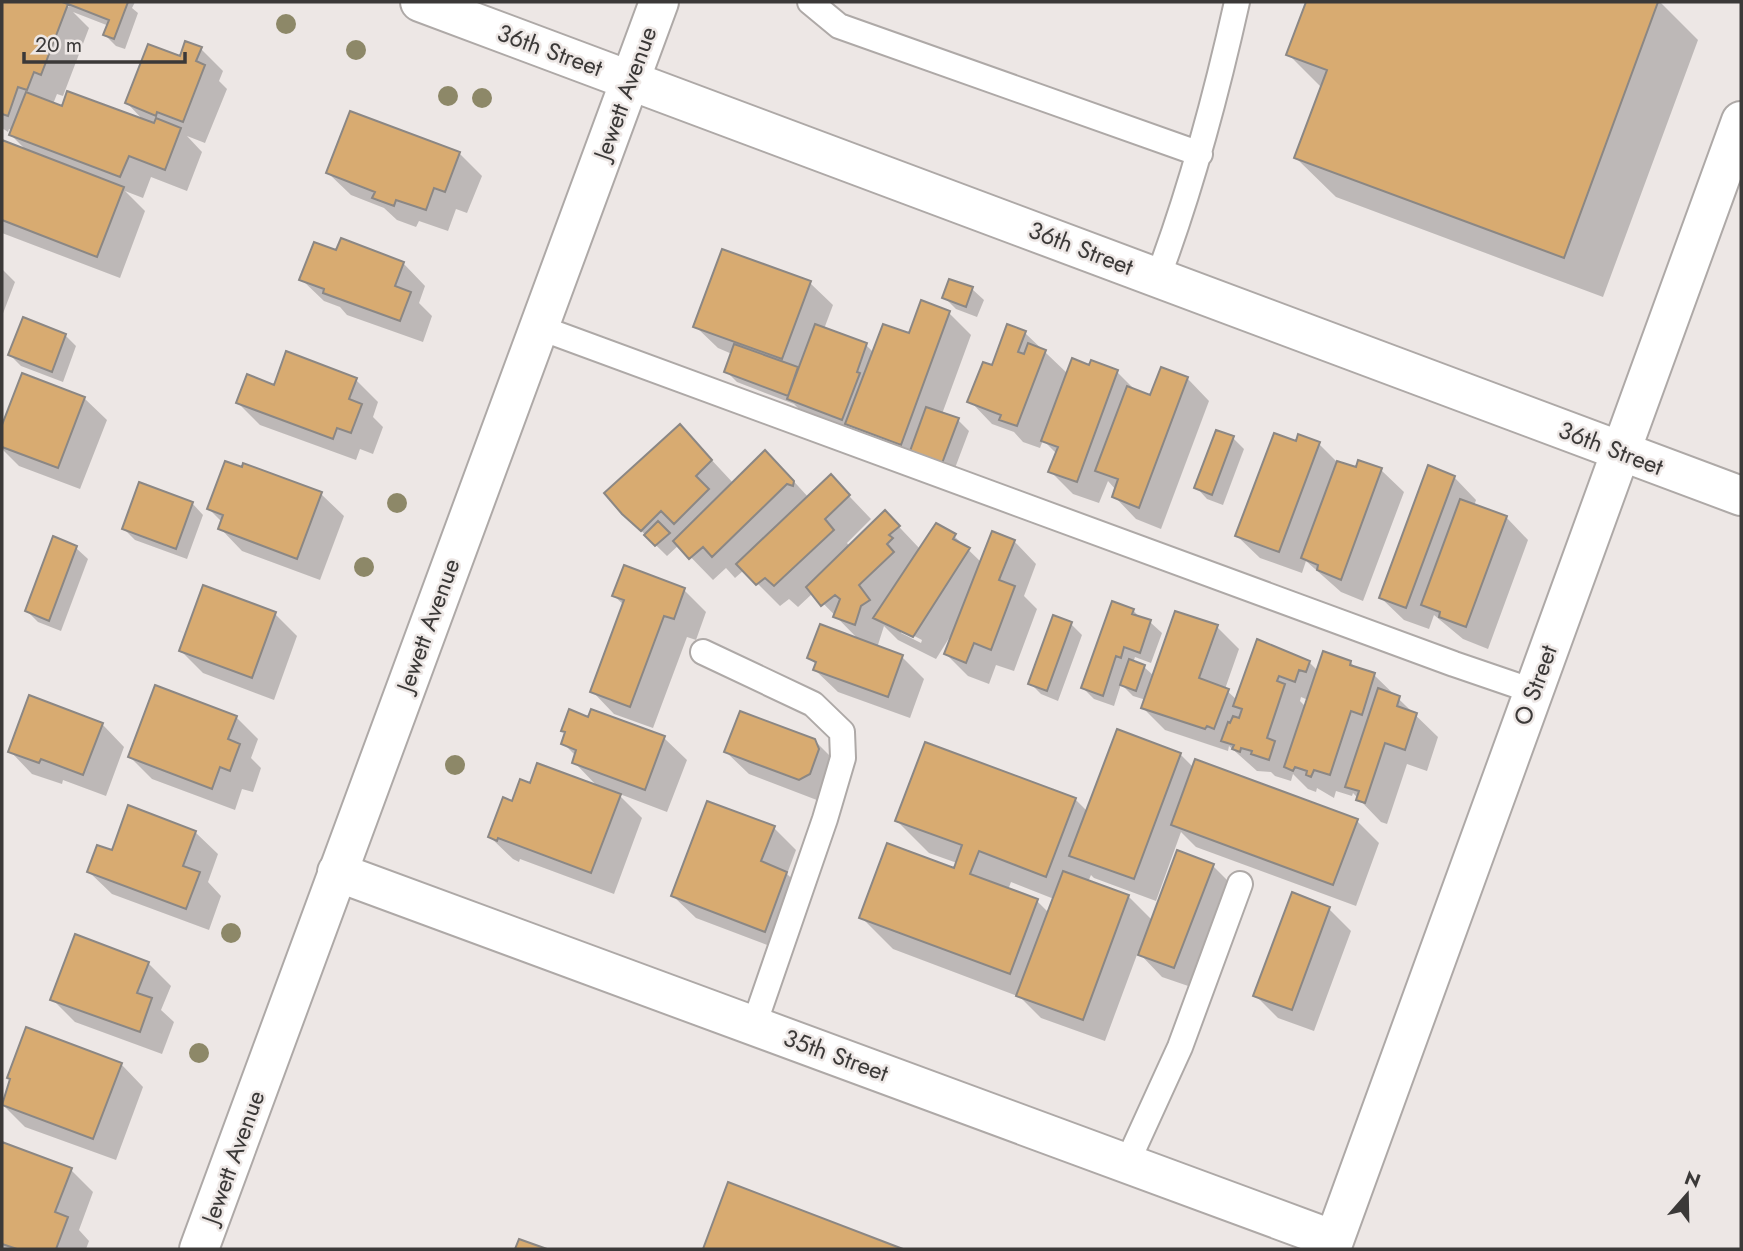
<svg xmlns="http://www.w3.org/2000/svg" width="1743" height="1251" font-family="Jost,sans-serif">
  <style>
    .shadow { fill: #0003; fill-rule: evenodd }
    .building { fill: #d8ab71; stroke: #8b8784; stroke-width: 2 }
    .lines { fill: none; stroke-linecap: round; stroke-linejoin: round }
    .service-casing { stroke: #aea9a7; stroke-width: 28 }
    .minor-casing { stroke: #aea9a7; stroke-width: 42 }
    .tertiary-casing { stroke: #aea9a7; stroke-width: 42 }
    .service { stroke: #fff; stroke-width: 24 }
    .minor { stroke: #fff; stroke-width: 38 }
    .tertiary { stroke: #fff; stroke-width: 38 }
    .tree { fill: #8d8868 }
    .labels { text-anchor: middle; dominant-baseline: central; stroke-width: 5; stroke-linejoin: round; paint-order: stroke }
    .street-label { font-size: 24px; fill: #3b3938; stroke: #ede7e5 }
  </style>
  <rect width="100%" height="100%" fill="#ede7e5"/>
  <path class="shadow" d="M 2,2 L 57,2 L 69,7 L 70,2 L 135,2 L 132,8 L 138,13 L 125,49 L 116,46 L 105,35 L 109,26 L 73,12 L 89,28 L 63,96 L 57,94 L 53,104 L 146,123 L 127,103 L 181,59 L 201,49 L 223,71 L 219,81 L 227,89 L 205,143 L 187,136 L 202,152 L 187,191 L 151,177 L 143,198 L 125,191 L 145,211 L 120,278 L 2,233 L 2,142 L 29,153 L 11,135 L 13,131 L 9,129 L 8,132 L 2,128 Z
    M 1308,2 L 1660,2 L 1698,40 L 1603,297 L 1336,197 L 1296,158 L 1322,88 L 1288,54 Z
    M 459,153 L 482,176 L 467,213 L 456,209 L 448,231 L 419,221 L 416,227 L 397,220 L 384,208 L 351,195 L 328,173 Z
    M 723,251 L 810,283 L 833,305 L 824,329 L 866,345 L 874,353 L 949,313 L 971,335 L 942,414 L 958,420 L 969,431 L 952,476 L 811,421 L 794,404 L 737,382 L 726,371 L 732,354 L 718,348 L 695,326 Z
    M 337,252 L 403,263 L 425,286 L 419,303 L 432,316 L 423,342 L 347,315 L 340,307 L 324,301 L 301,279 Z
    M 2,269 L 15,282 L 2,316 Z
    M 951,281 L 972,289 L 984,300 L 977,317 L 956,309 L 944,297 Z
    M 1008,326 L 1025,333 L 1068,374 L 1090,367 L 1092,363 L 1117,372 L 1137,392 L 1151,398 L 1187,378 L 1209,401 L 1161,529 L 1136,519 L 1114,496 L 1116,490 L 1108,481 L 1099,503 L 1073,494 L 1050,471 L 1057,454 L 1043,440 L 1040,448 L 1023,442 L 1014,432 L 992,424 L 970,401 L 993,367 Z
    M 65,335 L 76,346 L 63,382 L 21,366 L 10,355 Z
    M 356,380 L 378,402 L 373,417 L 383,427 L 373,454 L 360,449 L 356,460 L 260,425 L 238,403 L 275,387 Z
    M 84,398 L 107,420 L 80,489 L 19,466 L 2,449 L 2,418 L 5,421 Z
    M 680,426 L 734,484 L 788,475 L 809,498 L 831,477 L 871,519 L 847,543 L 850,547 L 885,512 L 920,549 L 954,536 L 981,562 L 1014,541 L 1036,564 L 1024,596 L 1037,609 L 1014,671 L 996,665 L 989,684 L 968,676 L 946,654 L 953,636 L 951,635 L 936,659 L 898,640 L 884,626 L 877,648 L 902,657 L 924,679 L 910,718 L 838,692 L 815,670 L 817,665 L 809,658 L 860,641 L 813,593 L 798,607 L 789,599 L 780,606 L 744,570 L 735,578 L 726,568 L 713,580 L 679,545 L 667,556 L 623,513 ZM 901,629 L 922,640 L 921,643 L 901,633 Z
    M 1233,438 L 1244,449 L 1223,505 L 1207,499 L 1196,487 Z
    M 1297,443 L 1319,444 L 1338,463 L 1357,470 L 1360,462 L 1381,470 L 1404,492 L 1363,601 L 1341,592 L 1306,561 L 1302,573 L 1260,558 L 1237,536 Z
    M 244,466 L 321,494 L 344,516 L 320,580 L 242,551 L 220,528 L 222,522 L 209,509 Z
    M 1454,477 L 1476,500 L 1474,506 L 1506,517 L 1528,540 L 1488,649 L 1463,639 L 1434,615 L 1429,629 L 1404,620 L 1381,598 Z
    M 192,503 L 203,515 L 187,559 L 135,540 L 124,529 Z
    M 54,539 L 76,548 L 88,559 L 61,631 L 38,622 L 27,611 Z
    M 684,590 L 706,612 L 696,640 L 687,637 L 653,728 L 614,714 L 592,691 L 624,605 L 614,596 Z
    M 1133,610 L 1141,619 L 1150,622 L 1162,633 L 1151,663 L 1135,657 L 1133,663 L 1144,667 L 1154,676 L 1217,627 L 1239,649 L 1225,689 L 1237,700 L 1258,641 L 1309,662 L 1318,671 L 1350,662 L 1357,669 L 1374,675 L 1438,737 L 1427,771 L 1407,764 L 1387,824 L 1381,822 L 1353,793 L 1352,796 L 1336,791 L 1334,798 L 1317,788 L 1316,792 L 1308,789 L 1293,774 L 1291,781 L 1275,776 L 1271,772 L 1257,771 L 1229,746 L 1228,751 L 1165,730 L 1143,708 L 1146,700 L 1133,696 L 1121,684 L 1114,706 L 1094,699 L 1083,688 ZM 1301,697 L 1308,700 L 1306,707 L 1300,701 Z
    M 275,614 L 297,636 L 274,700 L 203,673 L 181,651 Z
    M 1054,618 L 1071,624 L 1082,635 L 1058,701 L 1041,694 L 1030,683 Z
    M 236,717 L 258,739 L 251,758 L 261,768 L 253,792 L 242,789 L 235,810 L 152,779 L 130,757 Z
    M 589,719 L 664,738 L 687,760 L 667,812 L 617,793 L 642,818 L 614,894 L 520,859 L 519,862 L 513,859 L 490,837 L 513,803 L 531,785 L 599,788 L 574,762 L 576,756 L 563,743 L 567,734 L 563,730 Z
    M 102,724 L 124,747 L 106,796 L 63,780 L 62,784 L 32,774 L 10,751 Z
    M 814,740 L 837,763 L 822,802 L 749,774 L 726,752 Z
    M 1180,754 L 1194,768 L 1357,821 L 1379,843 L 1356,906 L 1196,847 L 1181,832 L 1156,901 L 1094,878 L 1091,875 L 1088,882 L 1128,896 L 1153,921 L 1213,866 L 1235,888 L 1197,989 L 1162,977 L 1138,952 L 1105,1041 L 1041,1018 L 1020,997 L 893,949 L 861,917 L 955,870 L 957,863 L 929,853 L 897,821 L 1075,799 L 1088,812 ZM 1011,882 L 1054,899 L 1049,913 L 1037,901 L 1008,890 Z
    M 774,828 L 796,850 L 787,874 L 809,895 L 788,953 L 696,918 L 673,896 Z
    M 195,832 L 218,854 L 208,882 L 221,896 L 209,930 L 112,894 L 89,872 L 113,852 Z
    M 1329,909 L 1351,931 L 1314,1031 L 1278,1018 L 1255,995 Z
    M 148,963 L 171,986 L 161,1010 L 174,1022 L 162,1054 L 75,1022 L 52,999 Z
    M 121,1064 L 143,1087 L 116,1160 L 25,1127 L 2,1104 Z
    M 2,1144 L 71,1170 L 93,1192 L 79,1230 L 89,1241 L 86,1249 L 2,1249 Z
    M 729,1184 L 898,1249 L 704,1249 Z"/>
  <path class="building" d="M 2,2 L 62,2 L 68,4 L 41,75 L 34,72 L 27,90 L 18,87 L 8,116 L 2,114 Z
    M 67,2 L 128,2 L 114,39 L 103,35 L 109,20 L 68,4 Z
    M 1306,2 L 1658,2 L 1564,258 L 1294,158 L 1327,70 L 1286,55 Z
    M 185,41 L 202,47 L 196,61 L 205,65 L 183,122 L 157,112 L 156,116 L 125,103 L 148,44 L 180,56 Z
    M 67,91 L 154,123 L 156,118 L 181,128 L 165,170 L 129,156 L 120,177 L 9,135 L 26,92 L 62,106 Z
    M 350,111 L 460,152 L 445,192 L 434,188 L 426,210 L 396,200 L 394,206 L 372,198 L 375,192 L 326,173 Z
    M 2,140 L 124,187 L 97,257 L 2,220 Z
    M 341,238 L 404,262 L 395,286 L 411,292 L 400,321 L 323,293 L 324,289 L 299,280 L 314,242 L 336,250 Z
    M 722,249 L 811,281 L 782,359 L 693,327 Z
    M 949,279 L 973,287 L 966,307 L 942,298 Z
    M 921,300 L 950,311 L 901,445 L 845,424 L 883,324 L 909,333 Z
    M 23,317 L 66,334 L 52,372 L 8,355 Z
    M 815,324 L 867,343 L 857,372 L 860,373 L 842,420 L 787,399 Z
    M 1007,324 L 1026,331 L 1018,352 L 1024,354 L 1028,343 L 1046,350 L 1017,426 L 999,420 L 1001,415 L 967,402 L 983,362 L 992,365 Z
    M 734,344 L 798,367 L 788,396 L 724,372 Z
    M 286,351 L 357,378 L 349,399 L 362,404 L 351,433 L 337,428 L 333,439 L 236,403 L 247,374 L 274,385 Z
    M 1072,358 L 1089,365 L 1091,360 L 1118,370 L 1077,482 L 1048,472 L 1058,447 L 1041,441 Z
    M 1161,367 L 1188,377 L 1139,508 L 1112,497 L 1118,479 L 1095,471 L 1127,386 L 1150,395 Z
    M 22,373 L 85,397 L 58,468 L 2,447 L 2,425 Z
    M 926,407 L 959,418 L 941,466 L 909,454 Z
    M 680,424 L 712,460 L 696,476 L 709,489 L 674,524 L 661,511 L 641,531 L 622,514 L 604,493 Z
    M 1216,430 L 1234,436 L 1212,495 L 1194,488 Z
    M 1274,433 L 1296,441 L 1298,434 L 1320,442 L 1279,552 L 1235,536 Z
    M 765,450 L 794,481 L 793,486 L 787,484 L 712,557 L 703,547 L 689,559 L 673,541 Z
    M 1358,460 L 1382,468 L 1341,580 L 1317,570 L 1318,565 L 1301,558 L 1337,461 L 1356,467 Z
    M 225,461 L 242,467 L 243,463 L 322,492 L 297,559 L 218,529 L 223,515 L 207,509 Z
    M 1428,465 L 1455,476 L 1406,608 L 1379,598 Z
    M 831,474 L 850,495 L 825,519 L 834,530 L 774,586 L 765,578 L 756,585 L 736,564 Z
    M 139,482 L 193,502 L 176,549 L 122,529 Z
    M 1460,499 L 1507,516 L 1466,627 L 1439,617 L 1440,612 L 1421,605 Z
    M 885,510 L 900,526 L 889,535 L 893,538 L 887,544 L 894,552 L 859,585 L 870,600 L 861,606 L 855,625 L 833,617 L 840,599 L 835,595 L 821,606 L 806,587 Z
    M 658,521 L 670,533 L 655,546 L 644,535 Z
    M 936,523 L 956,534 L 953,539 L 970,548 L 913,637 L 873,618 Z
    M 992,531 L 1015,540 L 999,580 L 1015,586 L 991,650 L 974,643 L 966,663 L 944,654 Z
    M 53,536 L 77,546 L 49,621 L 25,611 Z
    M 624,565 L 685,588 L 674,619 L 664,616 L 630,707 L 590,692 L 624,600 L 612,596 Z
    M 203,585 L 276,612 L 252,678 L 179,651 Z
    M 1112,601 L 1134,609 L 1132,614 L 1151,620 L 1140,653 L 1124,647 L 1121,658 L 1116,656 L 1103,696 L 1081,688 Z
    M 1175,611 L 1218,625 L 1199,678 L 1229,689 L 1214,729 L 1207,726 L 1205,729 L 1141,708 Z
    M 1053,615 L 1072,622 L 1047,691 L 1028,684 Z
    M 820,624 L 903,655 L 888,697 L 813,670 L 816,662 L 807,658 Z
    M 1257,639 L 1310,661 L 1306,672 L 1299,670 L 1295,682 L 1279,676 L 1277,681 L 1285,684 L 1267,738 L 1275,741 L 1269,760 L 1251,754 L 1252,751 L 1241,748 L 1240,752 L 1232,749 L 1234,745 L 1221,741 L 1228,722 L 1230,723 L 1233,716 L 1239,718 L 1242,709 L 1233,706 Z
    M 1323,651 L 1351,661 L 1350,665 L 1375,673 L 1362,715 L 1351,711 L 1330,775 L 1314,770 L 1311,777 L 1306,775 L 1307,771 L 1295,767 L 1293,771 L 1284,767 Z
    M 1129,659 L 1145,665 L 1136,691 L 1120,685 Z
    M 155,685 L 237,716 L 228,739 L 240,744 L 230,771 L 220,767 L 212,789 L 128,757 Z
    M 1378,688 L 1400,696 L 1397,706 L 1417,713 L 1405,750 L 1385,743 L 1365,803 L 1356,800 L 1359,791 L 1345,787 Z
    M 29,695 L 103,723 L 83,775 L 41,759 L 39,763 L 8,752 Z
    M 569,709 L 588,717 L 591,709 L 665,736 L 645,790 L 572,763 L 576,750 L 561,744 L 565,732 L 561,731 Z
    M 740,711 L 815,739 L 819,749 L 810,774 L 799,780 L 724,752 Z
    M 1117,729 L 1181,753 L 1134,879 L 1069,856 Z
    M 925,742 L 1076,798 L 1046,877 L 979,851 L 970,874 L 1038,899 L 1010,974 L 859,918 L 887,843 L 954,868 L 962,845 L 895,821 Z
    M 1195,759 L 1358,819 L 1333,885 L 1171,825 Z
    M 537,763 L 621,794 L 591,873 L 498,838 L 497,841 L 488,837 L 503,797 L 512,801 L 520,779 L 530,783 Z
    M 707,801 L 775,826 L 761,861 L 787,872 L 765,932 L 671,896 Z
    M 128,805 L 196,831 L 183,866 L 200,872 L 186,909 L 87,872 L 97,845 L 112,850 Z
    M 1177,850 L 1214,864 L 1174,968 L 1138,955 Z
    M 1063,871 L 1129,895 L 1083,1020 L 1016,996 Z
    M 1292,892 L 1330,907 L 1292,1010 L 1253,996 Z
    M 75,934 L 149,962 L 137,993 L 152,998 L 140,1032 L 50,1000 Z
    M 26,1027 L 122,1063 L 93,1139 L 2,1105 L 10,1079 L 7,1078 Z
    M 2,1142 L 72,1168 L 55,1212 L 68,1217 L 56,1249 L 17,1249 L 2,1244 Z
    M 728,1182 L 903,1249 L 703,1249 Z
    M 519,1239 L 547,1249 L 515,1249 Z"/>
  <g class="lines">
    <defs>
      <path id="service" d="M 810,2 L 839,26 L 1200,154
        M 1158,277 C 1192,187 1216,96 1237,2
        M 538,327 L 1454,664 L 1533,691
        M 703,652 L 813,704 L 842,732 L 843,758 L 825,819 L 754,1025
        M 1127,1163 L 1180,1047 L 1240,884"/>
      <path id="minor" d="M 420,2 L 1741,496
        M 337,872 L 1334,1240
        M 1331,1249 L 1741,121"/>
      <path id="tertiary" d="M 199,1249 L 659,2"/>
    </defs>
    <use href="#service" class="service-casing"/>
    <use href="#minor" class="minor-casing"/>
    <use href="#tertiary" class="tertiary-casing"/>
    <use href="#service" class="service"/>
    <use href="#minor" class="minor"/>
    <use href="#tertiary" class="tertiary"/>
  </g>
  <g class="tree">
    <circle cx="286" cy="24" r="10"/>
    <circle cx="356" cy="50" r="10"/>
    <circle cx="448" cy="96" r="10"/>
    <circle cx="482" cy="98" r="10"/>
    <circle cx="397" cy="503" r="10"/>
    <circle cx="364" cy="567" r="10"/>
    <circle cx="455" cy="765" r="10"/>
    <circle cx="231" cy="933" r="10"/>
    <circle cx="199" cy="1053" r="10"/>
  </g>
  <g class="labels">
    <g class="street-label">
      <text transform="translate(550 50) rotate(20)">36th Street</text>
      <text transform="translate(625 93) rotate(-70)">Jewett Avenue</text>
      <text transform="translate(1081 248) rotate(21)">36th Street</text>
      <text transform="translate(1611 448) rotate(21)">36th Street</text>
      <text transform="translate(428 625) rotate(-70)">Jewett Avenue</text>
      <text transform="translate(1535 685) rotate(-70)">O Street</text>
      <text transform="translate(836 1055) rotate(20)">35th Street</text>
      <text transform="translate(233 1157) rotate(-70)">Jewett Avenue</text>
    </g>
  </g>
  <rect width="1743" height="1251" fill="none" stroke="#3b3938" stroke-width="7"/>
  <g transform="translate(1687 1195) rotate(20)" stroke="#ede7e5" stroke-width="5" paint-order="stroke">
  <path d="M0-5L12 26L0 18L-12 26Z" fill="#3b3938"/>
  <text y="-10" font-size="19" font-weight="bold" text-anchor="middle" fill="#3b3938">N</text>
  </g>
  <path d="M24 52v10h161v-10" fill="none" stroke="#3b3938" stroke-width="3.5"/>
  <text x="35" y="52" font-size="21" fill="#3b3938" stroke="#ede7e5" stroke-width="5" paint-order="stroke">20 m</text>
</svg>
